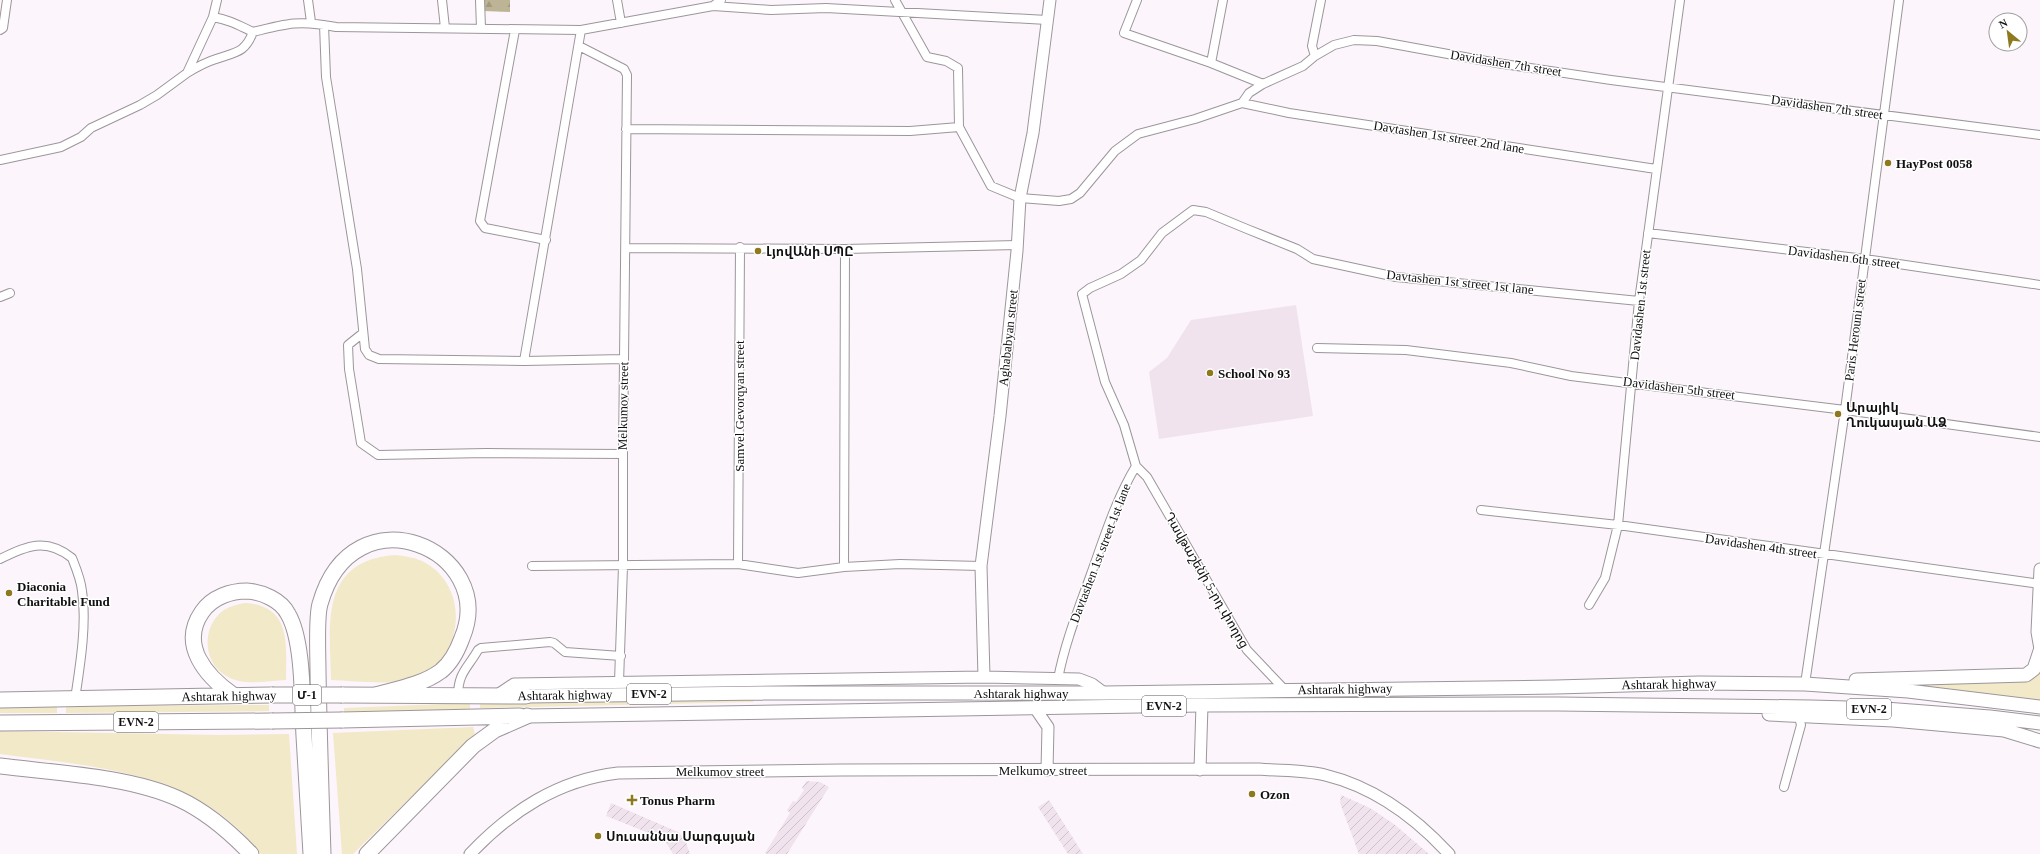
<svg xmlns="http://www.w3.org/2000/svg" width="2040" height="854" font-family="'Times New Roman','Noto Sans Armenian',serif">
  <style>
    .built { fill: #f0e3ee }
    .industrial { fill: url(#industrial-furrows) }
    .green { fill: #f2e9c9 }
    .forest { fill: url(#forest-firs) }
    .lines { fill: none; stroke-linecap: round; stroke-linejoin: round }
    .street-casing { stroke: #9c969b; stroke-width: 10 }
    .secondary-casing { stroke: #9c969b; stroke-width: 13 }
    .primary-casing { stroke: #9c969b; stroke-width: 15 }
    .highway-casing { stroke: #9c969b; stroke-width: 17 }
    .street { stroke: #fff; stroke-width: 8 }
    .secondary { stroke: #fff; stroke-width: 11 }
    .primary { stroke: #fff; stroke-width: 13 }
    .highway { stroke: #fff; stroke-width: 15 }
    .highway-bridge-casing { stroke: #9c969b; stroke-width: 17; stroke-linecap: butt }
    .highway-bridge { stroke: #fff; stroke-width: 15 }
    .poi-dot { fill: #8f791f; stroke: #fff; stroke-width: 1.5 }
    .labels { text-anchor: middle; dominant-baseline: central; stroke-width: 3; stroke-linejoin: round; paint-order: stroke }
    .shield { fill: #fff; stroke: #585758; stroke-width: 1 }
    .shield-label { font-size: 12px; font-weight: bold; fill: #110f11 }
    .street-label { font-size: 13px; fill: #110f11; stroke: #fff }
    .poi-label { font-size: 13px; font-weight: bold; fill: #110f11; stroke: #fff; text-anchor: start }
  </style>
  <defs>
    <pattern id="industrial-furrows" width="10" height="10" patternUnits="userSpaceOnUse"><rect width="10" height="10" fill="#f0e3ee"/><path d="M-1 1l2-2M0 10L10 0M9 11l2-2" fill="none" stroke="#cdc2cb"/></pattern>
    <pattern id="forest-firs" width="22" height="20" patternUnits="userSpaceOnUse"><rect width="22" height="20" fill="#bcb495"/><path d="M5 1l3.5 6h-7zM16 11l3.5 6h-7z" fill="#a19a7f"/></pattern>
  </defs>
  <rect width="100%" height="100%" fill="#fcf5fb"/>
  <path class="built" d="M 1296,305 L 1313,416 L 1159,439 L 1149,372 L 1167,358 L 1191,320 Z"/>
  <path class="industrial" d="M 806,781 L 820,782 L 829,787 L 787,854 L 767,854 L 765,853 L 790,813 L 787,810 L 793,801 L 796,802 L 804,790 L 802,788 Z
    M 1341,795 L 1370,808 L 1394,824 L 1429,854 L 1359,854 L 1340,803 Z
    M 1049,800 L 1083,854 L 1068,854 L 1038,807 Z
    M 611,803 L 678,832 L 685,839 L 690,854 L 673,854 L 664,839 L 606,816 Z"/>
  <path class="green" d="M 395,555 C 404,556 413,557 422,561 C 471,585 465,658 416,678 C 395,686 354,681 331,680 C 330,624 319,561 395,555 Z
    M 245,603 C 292,606 286,645 286,680 C 267,681 245,686 228,677 C 202,664 201,626 224,610 C 231,606 238,604 245,603 Z
    M 2040,669 L 2040,702 L 1880,683 Z
    M 577,699 L 754,700 L 753,702 L 480,708 L 480,702 Z
    M 470,703 L 470,709 L 344,713 L 344,708 Z
    M 269,705 L 269,711 L 66,713 L 66,706 Z
    M 57,706 L 57,713 L 0,713 L 0,707 Z
    M 473,727 L 475,734 L 353,854 L 342,854 L 333,733 Z
    M 0,731 L 219,735 L 289,734 L 297,854 L 261,854 C 198,771 95,767 0,754 Z"/>
  <path class="forest" d="M 483,0 L 510,0 L 510,12 L 483,11 Z"/>
  <g class="lines">
    <defs>
      <path id="street" d="M 217,0 L 213,17 C 230,20 238,25 253,32 C 288,23 300,20 336,27 L 581,30 L 713,6 L 721,0
        M 308,0 L 311,22
        M 442,0 L 445,28
        M 480,0 L 481,28
        M 617,0 L 621,23
        M 895,0 L 927,57 L 946,61 L 958,68 L 959,127 L 991,186 L 1020,198 L 1059,201 L 1071,199 L 1080,193 L 1115,151 L 1138,134 L 1195,119 L 1242,103 L 1249,93 L 1263,84 L 1303,66 L 1315,56 L 1334,45 L 1354,40 L 1377,41 L 1497,63 L 1611,80 L 2040,135
        M 1137,0 L 1124,33 L 1211,63
        M 1223,0 L 1211,63 L 1263,84
        M 713,6 L 771,10 L 826,8 L 1047,20
        M 324,25 L 326,77 L 357,269 L 365,349 L 369,355 L 379,359 L 524,361 L 624,359
        M 0,30 L 3,28 L 7,0
        M 515,30 L 480,221 L 485,228 L 546,240
        M 579,46 L 624,69 L 627,75 L 623,454 L 623,566 L 619,682
        M 1315,56 L 1312,46 L 1321,0
        M 187,73 C 197,67 206,62 216,59 C 236,52 245,53 253,32
        M 1242,103 L 1289,113 L 1656,169
        M 626,129 L 910,131 L 959,127
        M 0,160 L 61,147 L 81,137 L 91,128 L 140,105 L 157,95 L 187,73 L 213,17
        M 1648,233 L 1865,259 L 2040,285
        M 626,248 L 845,249 L 1017,245
        M 0,297 L 10,293
        M 363,333 L 348,345 L 349,369 L 361,443 L 378,455 L 487,453 L 623,454
        M 1317,348 L 1406,350 L 1511,363 L 1571,376 L 1845,410 L 2040,437
        M 524,361 L 581,30
        M 1136,466 L 1147,477 L 1247,650 L 1285,690
        M 1481,510 L 1618,525 L 2040,584
        M 0,559 C 26,546 46,537 72,558 C 76,568 81,580 82,591 C 87,624 80,666 75,699
        M 738,564 L 740,247
        M 532,566 L 738,564 L 798,573 L 844,567 L 900,564 L 981,566
        M 844,567 L 845,249
        M 1589,605 L 1605,578 L 1618,525 L 1639,301 L 1680,0
        M 1058,679 C 1065,642 1079,608 1091,574 C 1104,538 1116,499 1136,466 L 1124,425 L 1105,382 L 1082,294 L 1090,288 L 1121,274 L 1141,260 L 1162,233 L 1193,210 L 1206,212 L 1247,229 L 1297,249 L 1313,259 L 1396,277 L 1639,301
        M 1805,684 L 1845,410 L 1899,0
        M 458,696 C 458,673 467,669 478,650 L 481,648 L 550,642 L 554,643 L 565,652 L 621,656
        M 1784,787 L 1801,725 L 1799,717"/>
      <path id="secondary" d="M 2040,569 L 2037,632 L 2040,649
        M 984,677 L 981,566 L 1000,416 L 1017,251 L 1020,198 L 1033,133 L 1050,0
        M 496,696 L 514,684 L 984,677 L 1079,679 L 1092,684 L 1104,693
        M 1035,708 L 1048,727 L 1047,770
        M 1200,770 L 1202,705
        M 470,854 C 511,811 558,780 618,773 L 841,770 L 1259,769 C 1281,771 1304,770 1325,775 C 1374,787 1416,818 1449,854"/>
      <path id="primary" d="M 1856,680 L 2026,675 L 2034,669 L 2040,651
        M 526,696 L 771,693 L 1104,693 L 1556,687 L 1699,683 L 1805,684 L 1908,691 L 2040,707
        M 1769,714 L 1893,720 L 2004,730 L 2040,741
        M 527,716 L 1202,705 L 1558,704 L 1811,707 L 1885,709 L 1990,717 L 2040,723"/>
      <path id="highway" d="M 233,695 C 206,676 179,645 202,612 C 212,597 231,591 247,591 C 262,592 281,600 288,614 C 304,641 302,704 304,736 C 306,775 309,815 311,854
        M 342,695 L 526,696
        M 0,700 L 272,695
        M 342,720 L 520,716
        M 0,723 L 272,721
        M 0,766 C 55,773 129,776 179,799 C 207,812 230,832 251,854
        M 323,854 C 321,793 319,732 318,671 C 318,655 316,617 320,604 C 353,487 499,550 462,638 C 458,649 451,663 441,671 C 422,685 397,689 375,695
        M 367,854 L 473,746 L 495,730 L 527,716"/>
    </defs>
    <use href="#street" class="street-casing"/>
    <use href="#secondary" class="secondary-casing"/>
    <use href="#primary" class="primary-casing"/>
    <use href="#highway" class="highway-casing"/>
    <use href="#street" class="street"/>
    <use href="#secondary" class="secondary"/>
    <use href="#primary" class="primary"/>
    <use href="#highway" class="highway"/>
    <defs>
      <path id="highway-bridge" d="M 272,695 L 342,695
        M 272,721 L 342,720"/>
    </defs>
    <use href="#highway-bridge" class="highway-bridge-casing"/>
    <use href="#highway-bridge" class="highway-bridge"/>
  </g>
  <g class="poi-dot">
    <circle cx="1888" cy="163" r="4"/>
    <circle cx="758" cy="251" r="4"/>
    <circle cx="1210" cy="373" r="4"/>
    <circle cx="1838" cy="414" r="4"/>
    <circle cx="9" cy="593" r="4"/>
    <circle cx="1252" cy="794" r="4"/>
    <path d="M630 794h4v4h4v4h-4v4h-4v-4h-4v-4h4z"/>
    <circle cx="598" cy="836" r="4"/>
  </g>
  <g class="labels">
    <g class="shield">
      <rect x="627" y="684" width="44" height="20" rx="3"/>
      <rect x="293" y="685" width="28" height="20" rx="3"/>
      <rect x="1142" y="696" width="44" height="20" rx="3"/>
      <rect x="1847" y="699" width="44" height="20" rx="3"/>
      <rect x="114" y="712" width="44" height="20" rx="3"/>
    </g>
    <g class="shield-label">
      <text x="649" y="694">EVN-2</text>
      <text x="307" y="695">Մ-1</text>
      <text x="1164" y="706">EVN-2</text>
      <text x="1869" y="709">EVN-2</text>
      <text x="136" y="722">EVN-2</text>
    </g>
    <g class="street-label">
      <text transform="translate(1506 63) rotate(9)">Davidashen 7th street</text>
      <text transform="translate(1827 107) rotate(8)">Davidashen 7th street</text>
      <text transform="translate(1449 137) rotate(9)">Davtashen 1st street 2nd lane</text>
      <text transform="translate(1844 257) rotate(7)">Davidashen 6th street</text>
      <text transform="translate(1460 282) rotate(6)">Davtashen 1st street 1st lane</text>
      <text transform="translate(1640 305) rotate(-84)">Davidashen 1st street</text>
      <text transform="translate(1855 330) rotate(-83)">Paris Herouni street</text>
      <text transform="translate(1008 338) rotate(-84)">Aghababyan street</text>
      <text transform="translate(1679 388) rotate(7)">Davidashen 5th street</text>
      <text transform="translate(623 406) rotate(-89)">Melkumov street</text>
      <text transform="translate(739 406) rotate(-90)">Samvel Gevorqyan street</text>
      <text transform="translate(1761 546) rotate(8)">Davidashen 4th street</text>
      <text transform="translate(1100 553) rotate(-69)">Davtashen 1st street 1st lane</text>
      <text transform="translate(1207 580) rotate(60)">Դավթաշենի 5-րդ փողոց</text>
      <text transform="translate(1669 684) rotate(-1)">Ashtarak highway</text>
      <text transform="translate(1345 689) rotate(-1)">Ashtarak highway</text>
      <text x="1021" y="693">Ashtarak highway</text>
      <text transform="translate(565 695) rotate(-1)">Ashtarak highway</text>
      <text transform="translate(229 696) rotate(-1)">Ashtarak highway</text>
      <text x="1043" y="770">Melkumov street</text>
      <text x="720" y="771">Melkumov street</text>
    </g>
    <g class="poi-label">
      <text x="1896" y="163">HayPost 0058</text>
      <text x="766" y="251">ԼյովԱնի ՍՊԸ</text>
      <text x="1218" y="373">School No 93</text>
      <text x="1846" y="407">Արայիկ<tspan x="1846" dy="15">Ղուկասյան ԱՁ</tspan></text>
      <text x="17" y="586">Diaconia<tspan x="17" dy="15">Charitable Fund</tspan></text>
      <text x="1260" y="794">Ozon</text>
      <text x="640" y="800">Tonus Pharm</text>
      <text x="606" y="836">Սուսաննա Սարգսյան</text>
    </g>
  </g>
  <g transform="translate(2008 32) rotate(331)"><circle r="19" fill="#ffffff" stroke="#a09fa0"/>
  <path d="M0-3L7 15L0 10L-7 15Z" fill="#8f791f"/>
  <text y="-6" font-size="11" font-weight="bold" text-anchor="middle" fill="#110f11">N</text>
  </g>
</svg>
